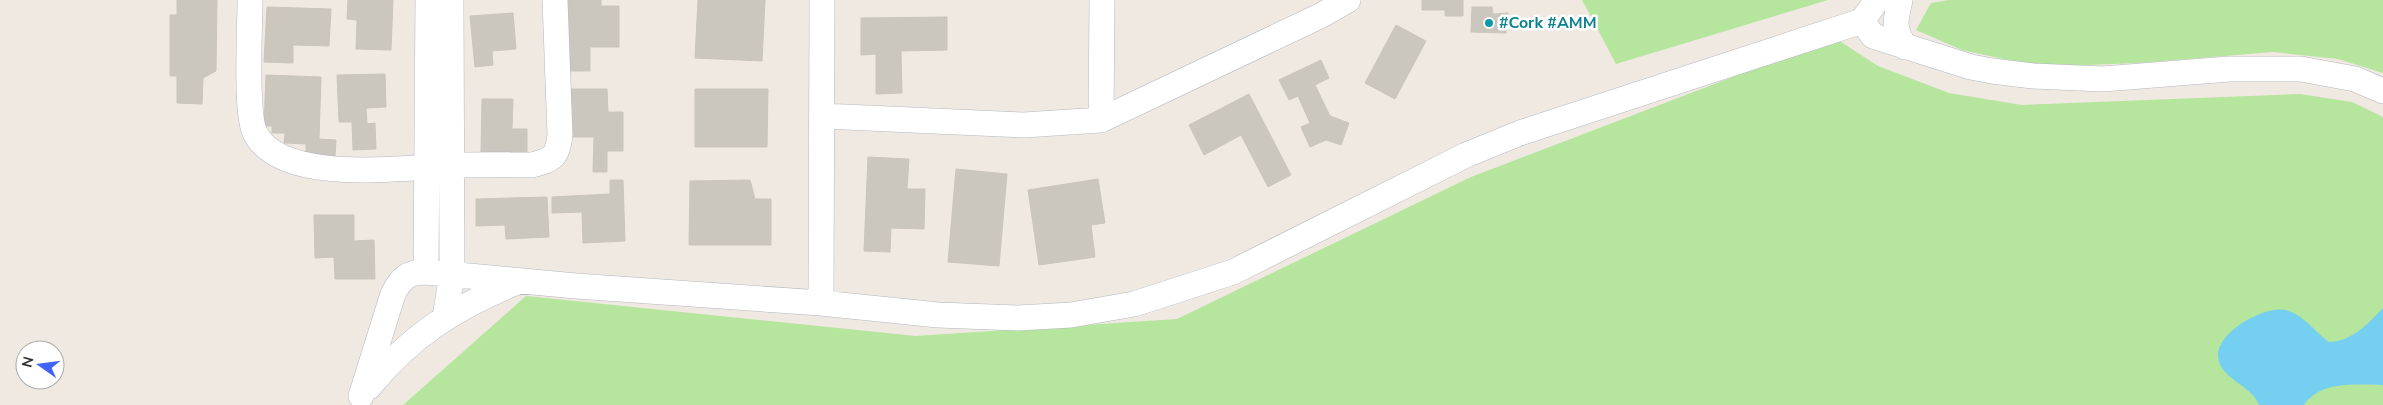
<svg xmlns="http://www.w3.org/2000/svg" width="2383" height="405" font-family="'Nunito Sans',sans-serif">
  <style>
    .green { fill: #b6e59e }
    .water { fill: #75cff0 }
    .building { fill: #cbc7bf; stroke: #cbc5ba }
    .lines { fill: none; stroke-linecap: round; stroke-linejoin: round }
    .minor-casing { stroke: #b4b7c1; stroke-width: 26 }
    .minor { stroke: #fff; stroke-width: 25 }
    .culture-dot { fill: #0f9aa8; stroke: #fff; stroke-width: 2 }
    .labels { text-anchor: middle; dominant-baseline: central; stroke-width: 5; stroke-linejoin: round; paint-order: stroke }
    .culture-label { font-size: 16px; font-weight: bold; fill: #0d838f; stroke: #fff; text-anchor: start }
  </style>
  <rect width="100%" height="100%" fill="#efe9e1"/>
  <path class="green" d="M 1582,0 L 1828,0 L 1616,64 Z
    M 1949,0 L 2383,0 L 2383,73 L 2338,59 L 2273,52 L 2139,63 L 2060,66 L 2013,61 L 1962,50 L 1916,30 L 1931,3 Z
    M 1835,38 L 1878,66 L 1949,93 L 2022,105 L 2300,94 L 2352,102 L 2383,117 L 2383,405 L 403,405 L 526,296 L 916,336 L 1177,319 L 1471,177 Z"/>
  <path class="water" d="M 2383,308 L 2383,385 C 2356,385 2321,380 2304,405 L 2259,405 C 2251,384 2220,380 2218,356 C 2217,332 2264,306 2285,310 C 2303,314 2315,332 2329,342 C 2352,341 2367,325 2383,308 Z"/>
  <path class="building" d="M 177,0 L 217,0 L 216,71 L 203,78 L 202,104 L 177,103 L 177,76 L 170,76 L 170,15 L 177,15 Z
    M 348,0 L 393,0 L 391,50 L 356,49 L 357,20 L 347,19 Z
    M 568,0 L 601,0 L 601,6 L 619,6 L 619,47 L 590,47 L 590,71 L 569,71 Z
    M 698,0 L 765,0 L 762,61 L 695,58 Z
    M 1422,0 L 1463,0 L 1463,16 L 1445,16 L 1445,10 L 1422,10 Z
    M 267,7 L 331,9 L 329,46 L 293,45 L 293,63 L 264,62 Z
    M 1472,7 L 1492,7 L 1493,14 L 1508,13 L 1506,33 L 1471,32 Z
    M 513,13 L 516,49 L 492,51 L 493,65 L 475,67 L 470,16 Z
    M 947,17 L 947,50 L 901,51 L 902,93 L 876,94 L 876,54 L 861,55 L 861,18 Z
    M 1396,25 L 1426,41 L 1395,99 L 1365,83 Z
    M 1321,60 L 1329,78 L 1315,85 L 1330,116 L 1349,123 L 1341,145 L 1326,140 L 1310,147 L 1301,127 L 1310,123 L 1298,96 L 1289,100 L 1279,80 Z
    M 385,74 L 386,107 L 366,108 L 367,124 L 375,123 L 376,149 L 353,150 L 352,122 L 339,122 L 337,75 Z
    M 266,75 L 321,77 L 319,139 L 336,140 L 335,156 L 306,155 L 306,144 L 284,143 L 285,133 L 272,133 L 272,126 L 264,126 Z
    M 565,89 L 607,89 L 608,112 L 623,112 L 623,151 L 607,151 L 607,172 L 593,172 L 594,137 L 566,137 Z
    M 695,89 L 768,89 L 767,147 L 695,147 Z
    M 1249,94 L 1291,175 L 1268,187 L 1241,135 L 1204,155 L 1189,125 Z
    M 482,99 L 513,99 L 512,129 L 527,129 L 527,153 L 481,153 Z
    M 868,157 L 909,159 L 907,189 L 925,189 L 924,229 L 891,228 L 890,252 L 864,251 Z
    M 956,169 L 1007,174 L 999,266 L 948,262 Z
    M 1098,179 L 1105,223 L 1091,225 L 1095,257 L 1039,265 L 1028,190 Z
    M 610,180 L 623,180 L 625,241 L 583,243 L 582,212 L 552,213 L 552,197 L 610,194 Z
    M 750,180 L 755,199 L 771,199 L 771,245 L 689,245 L 690,181 Z
    M 547,197 L 549,237 L 506,239 L 505,225 L 476,226 L 476,199 Z
    M 314,215 L 354,215 L 354,241 L 374,240 L 375,279 L 335,279 L 334,257 L 315,258 Z"/>
  <g class="lines">
    <defs>
      <path id="minor" d="M 250,0 C 250,27 245,112 255,133 C 281,184 397,168 445,166 C 474,164 503,165 532,165 C 554,159 557,157 560,135 L 555,0
        M 1900,0 C 1895,22 1893,28 1905,47
        M 1862,21 L 1873,36 L 1971,67 L 1992,71 L 2033,76 L 2103,79 L 2229,69 L 2301,69 L 2355,79 L 2383,91
        M 822,116 L 1024,125 L 1101,120 L 1322,15 L 1348,0
        M 1101,120 L 1102,0
        M 426,272 L 428,0
        M 821,303 L 822,0
        M 445,317 L 452,274 L 451,0
        M 369,387 C 410,336 456,307 515,283
        M 361,396 L 393,294 C 401,278 408,272 426,272 L 576,286 L 821,303 L 938,315 L 1018,318 L 1071,315 L 1134,304 L 1233,272 L 1466,155 L 1520,133 L 1862,21 L 1877,0"/>
    </defs>
    <use href="#minor" class="minor-casing"/>
    <use href="#minor" class="minor"/>
  </g>
  <circle class="culture-dot" cx="1489" cy="23" r="5"/>
  <g class="labels">
    <g class="culture-label">
      <text x="1499" y="23">#Cork #AMM</text>
    </g>
  </g>
  <g transform="translate(40 365) rotate(284)"><circle r="24" fill="#ffffff" stroke="#ababab"/>
  <path d="M0-4L9 19L0 12L-9 19Z" fill="#4264fb"/>
  <text y="-8" font-size="14" font-weight="bold" text-anchor="middle" fill="#2e2e2e">N</text>
  </g>
</svg>
